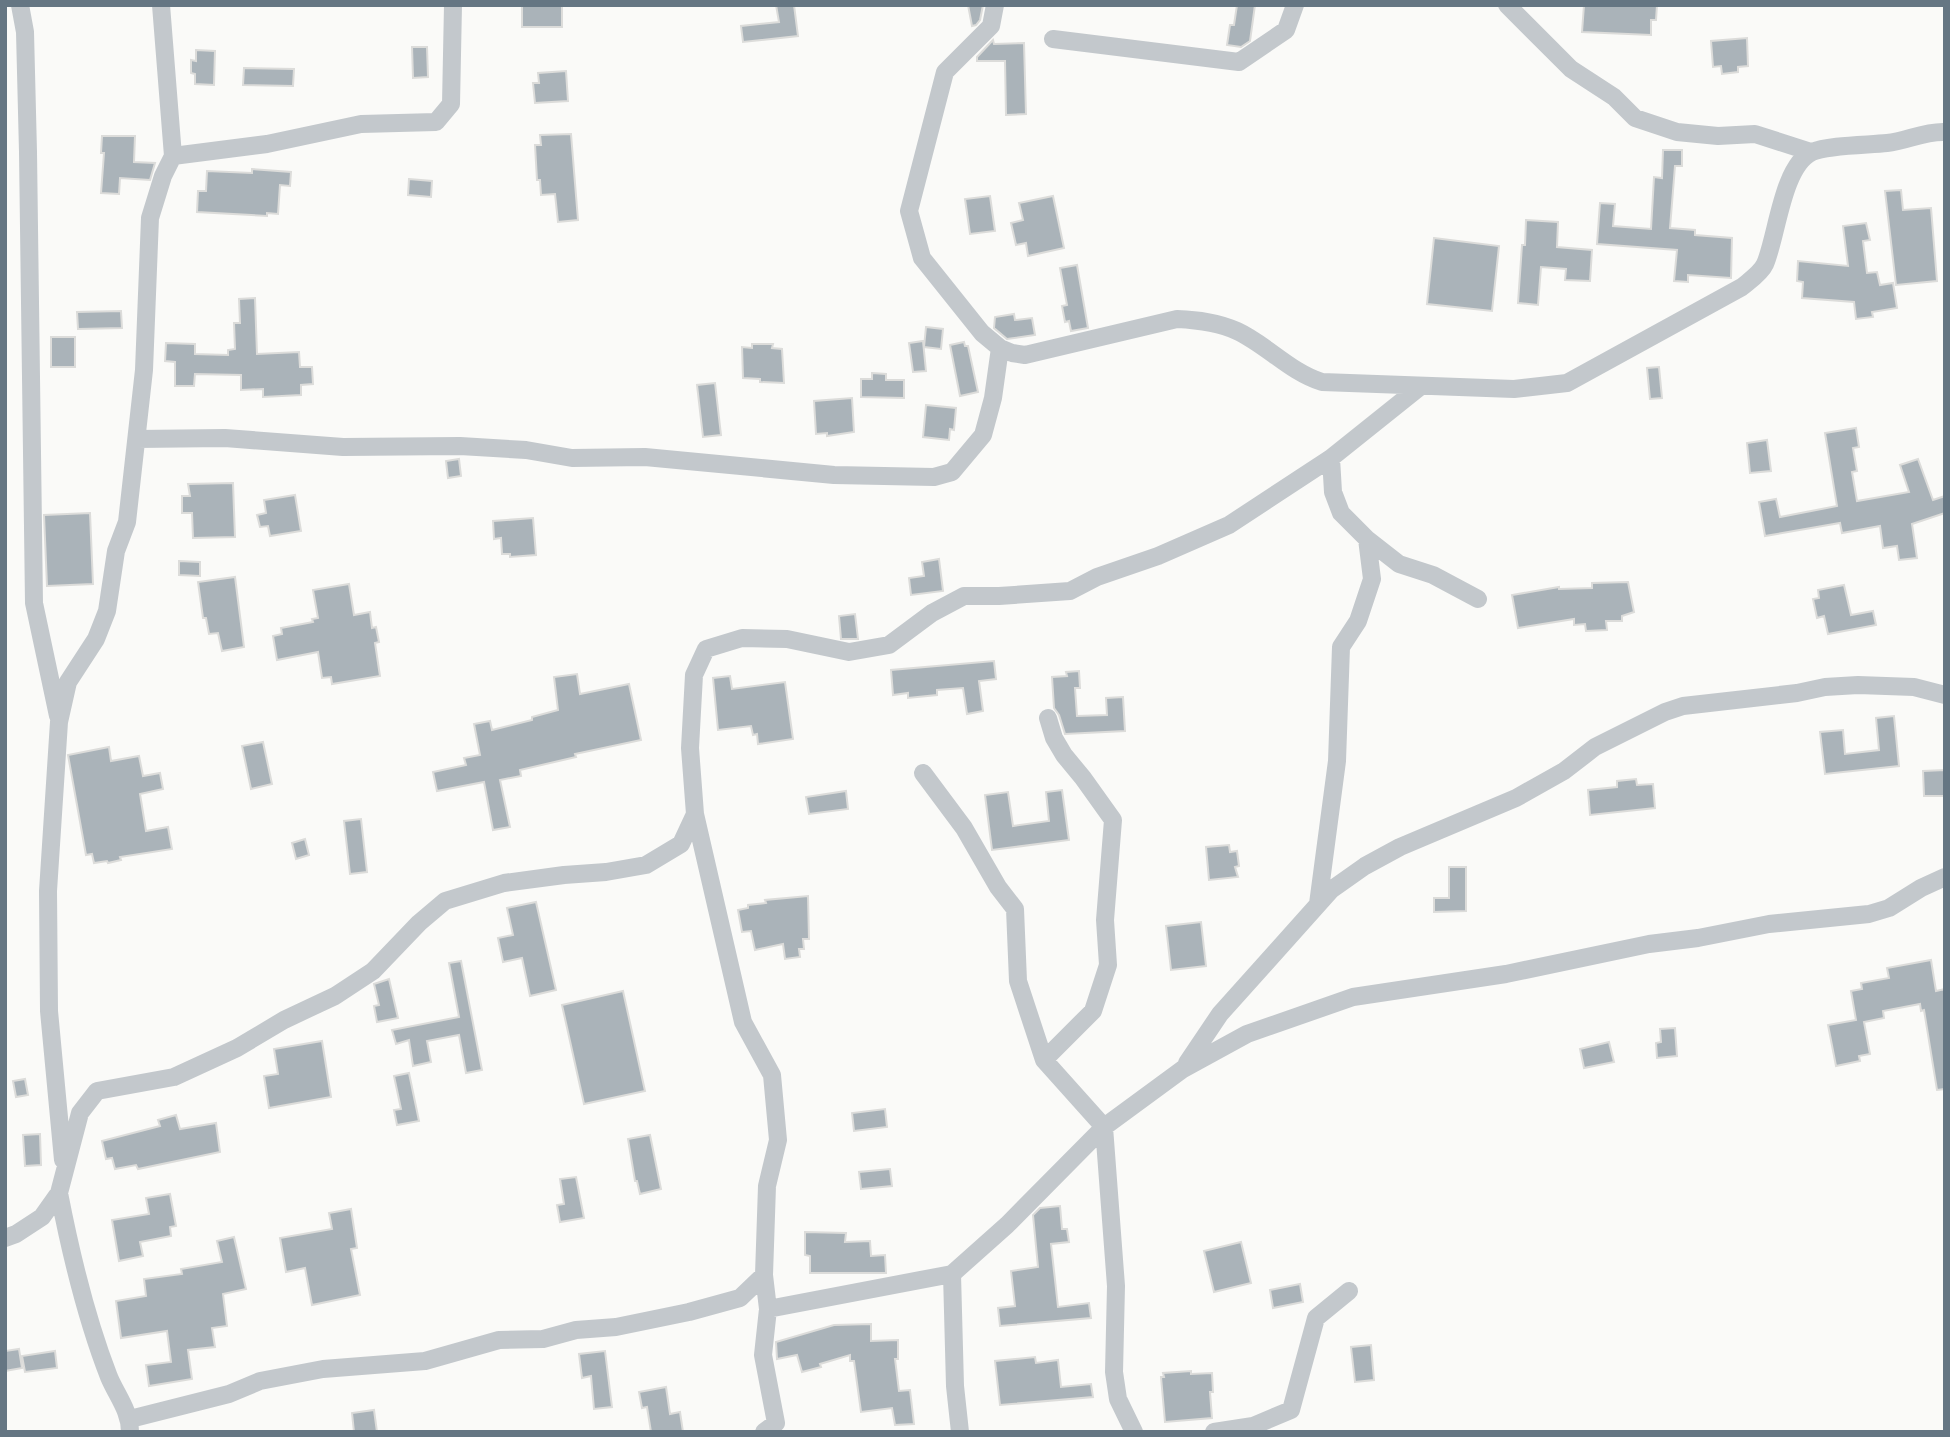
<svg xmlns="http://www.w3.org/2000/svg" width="1950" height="1437" font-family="Lato,sans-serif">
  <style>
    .building { fill: #aab3b9; stroke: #dcdcda; stroke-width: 2 }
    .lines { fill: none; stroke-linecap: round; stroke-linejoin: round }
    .minor { stroke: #c3c8cc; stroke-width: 18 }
  </style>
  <rect width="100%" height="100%" fill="#fafaf8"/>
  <path class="building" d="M 522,5 L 562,5 L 562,27 L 522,27 Z
    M 776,5 L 794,5 L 798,36 L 743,42 L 741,26 L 779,22 Z
    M 968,5 L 983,5 L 980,20 L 976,25 L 972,26 Z
    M 1237,5 L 1255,5 L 1250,41 L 1241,47 L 1227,45 L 1230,25 L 1234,25 Z
    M 1584,5 L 1657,5 L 1656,20 L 1651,20 L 1651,35 L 1582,32 Z
    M 1747,38 L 1748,66 L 1738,67 L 1738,72 L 1722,74 L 1721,66 L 1713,67 L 1711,41 Z
    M 993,40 L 994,44 L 1024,43 L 1026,114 L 1006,115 L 1005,61 L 977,61 L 977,57 Z
    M 412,47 L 427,47 L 428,77 L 413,78 Z
    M 196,50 L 215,51 L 214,85 L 195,84 L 195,74 L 191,73 L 191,60 L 196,61 Z
    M 244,68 L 294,69 L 293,86 L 243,85 Z
    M 566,71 L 568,101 L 535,103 L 533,83 L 539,83 L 538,73 Z
    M 571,134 L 578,220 L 558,222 L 555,194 L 541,195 L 540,180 L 537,180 L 535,145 L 541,145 L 540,135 Z
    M 102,136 L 135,136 L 134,162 L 155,163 L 150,180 L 120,178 L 119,194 L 101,193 L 104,153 L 101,153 Z
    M 1663,150 L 1682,150 L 1682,166 L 1675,166 L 1670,228 L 1695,230 L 1695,235 L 1732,238 L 1731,278 L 1688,275 L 1688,282 L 1674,281 L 1677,250 L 1597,244 L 1600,203 L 1615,204 L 1613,226 L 1651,229 L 1654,177 L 1662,178 Z
    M 252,169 L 291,172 L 290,186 L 280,185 L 278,214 L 267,213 L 267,216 L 197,212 L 198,191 L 206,191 L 207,171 L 252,173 Z
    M 409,179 L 432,181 L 431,197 L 408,195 Z
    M 1901,190 L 1903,210 L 1931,208 L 1937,281 L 1896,285 L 1885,191 Z
    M 990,196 L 995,231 L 970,234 L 965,199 Z
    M 1053,196 L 1064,248 L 1028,256 L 1026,243 L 1016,245 L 1011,223 L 1023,220 L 1019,203 Z
    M 1526,220 L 1558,222 L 1557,247 L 1592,250 L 1590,281 L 1565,280 L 1566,269 L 1541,267 L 1538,305 L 1518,303 L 1522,245 L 1525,245 Z
    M 1866,223 L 1870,240 L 1863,241 L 1867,273 L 1877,272 L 1880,285 L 1893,283 L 1897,308 L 1872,312 L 1873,317 L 1856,319 L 1854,302 L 1802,298 L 1803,282 L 1797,281 L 1798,261 L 1848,266 L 1843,226 Z
    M 1434,238 L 1499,246 L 1492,311 L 1427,304 Z
    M 1077,265 L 1088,328 L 1071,331 L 1069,321 L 1065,322 L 1062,306 L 1067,305 L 1060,268 Z
    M 255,298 L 257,354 L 299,352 L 300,367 L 312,367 L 313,384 L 301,385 L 301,395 L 263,397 L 263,389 L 241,390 L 241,375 L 195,374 L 194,386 L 175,386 L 175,362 L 165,361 L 166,343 L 195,344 L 195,354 L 228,355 L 228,350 L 235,349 L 234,323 L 240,323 L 239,299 Z
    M 121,311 L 122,328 L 78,329 L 77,312 Z
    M 1014,314 L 1015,320 L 1032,318 L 1035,335 L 1007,339 L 994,328 L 995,317 Z
    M 926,327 L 943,329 L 941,349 L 924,347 Z
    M 51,337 L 75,337 L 75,367 L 51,367 Z
    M 923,341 L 926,371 L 913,372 L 909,343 Z
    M 964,342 L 965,346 L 968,346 L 978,392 L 960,396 L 950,345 Z
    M 752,344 L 773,344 L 772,348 L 782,349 L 784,383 L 760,382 L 760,379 L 743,378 L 742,347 L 752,348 Z
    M 1659,367 L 1662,398 L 1650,399 L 1647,368 Z
    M 872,373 L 886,374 L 886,380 L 904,380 L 904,398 L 861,397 L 861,379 L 872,379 Z
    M 715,383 L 721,435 L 703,437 L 697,385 Z
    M 852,398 L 854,432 L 827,436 L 827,433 L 816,434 L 814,401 Z
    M 926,405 L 956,408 L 954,430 L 950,429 L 949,440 L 923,437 Z
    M 1856,428 L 1859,447 L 1853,448 L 1857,471 L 1852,472 L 1857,501 L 1909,492 L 1900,465 L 1918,459 L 1933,500 L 1945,496 L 1945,513 L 1912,524 L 1917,558 L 1899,560 L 1897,546 L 1883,548 L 1880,526 L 1842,533 L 1840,523 L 1765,536 L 1759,502 L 1776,499 L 1780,517 L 1837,506 L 1825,433 Z
    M 1767,440 L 1771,471 L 1750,473 L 1747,443 Z
    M 459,459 L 461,476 L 448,478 L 446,461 Z
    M 233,483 L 235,537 L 193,538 L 192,513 L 182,513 L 182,496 L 190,496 L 188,484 Z
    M 295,495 L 301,531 L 270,536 L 268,526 L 260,527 L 257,515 L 266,513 L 264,500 Z
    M 90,513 L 93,584 L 47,586 L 44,515 Z
    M 533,518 L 536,555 L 510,557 L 510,554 L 502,554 L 501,538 L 494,539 L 493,521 Z
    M 939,559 L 943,591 L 911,595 L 909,578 L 924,576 L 922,562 Z
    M 179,561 L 200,562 L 200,576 L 179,575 Z
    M 235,577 L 244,647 L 222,651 L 218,633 L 209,634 L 206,618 L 203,618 L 198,582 Z
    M 1628,582 L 1634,612 L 1622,616 L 1622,621 L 1606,621 L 1607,630 L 1586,631 L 1585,624 L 1574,625 L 1574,619 L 1518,628 L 1512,595 L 1559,587 L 1559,589 L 1592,588 L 1592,583 Z
    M 349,584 L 354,615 L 370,612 L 372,628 L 376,627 L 379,642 L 375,643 L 380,676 L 332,684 L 331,677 L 322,678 L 318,652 L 277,660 L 273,636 L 282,634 L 281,628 L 313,622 L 312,619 L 318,618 L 313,590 Z
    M 1844,585 L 1851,615 L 1873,611 L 1876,625 L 1828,634 L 1824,616 L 1817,618 L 1813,599 L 1819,598 L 1818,590 Z
    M 855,614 L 858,639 L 841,639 L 839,616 Z
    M 994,661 L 996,679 L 979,681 L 983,711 L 967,714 L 963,688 L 937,690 L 937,695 L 908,698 L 908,693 L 893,695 L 891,670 Z
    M 1079,671 L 1080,688 L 1075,688 L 1077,716 L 1107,715 L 1106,698 L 1123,697 L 1125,731 L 1065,734 L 1059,715 L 1054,708 L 1052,677 L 1067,676 L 1066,672 Z
    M 577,674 L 580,694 L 629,684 L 641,740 L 575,754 L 576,757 L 520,770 L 521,776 L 500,780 L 510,827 L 493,830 L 484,782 L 437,791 L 433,772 L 466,765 L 464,758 L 480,755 L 474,724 L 490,721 L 492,730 L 532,720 L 532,717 L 558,710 L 554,677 Z
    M 730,676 L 732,689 L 785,682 L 793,739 L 758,744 L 757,734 L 753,735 L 751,726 L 718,730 L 713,678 Z
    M 1894,716 L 1899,766 L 1825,774 L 1820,732 L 1843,730 L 1845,754 L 1879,750 L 1876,718 Z
    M 263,742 L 272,784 L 251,789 L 242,746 Z
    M 109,747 L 111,761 L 139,756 L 143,776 L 160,773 L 163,789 L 140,794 L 146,831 L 168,827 L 172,849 L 120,857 L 121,860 L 108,863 L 107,861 L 94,863 L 92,854 L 86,855 L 68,755 Z
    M 1945,770 L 1945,796 L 1924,796 L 1923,771 Z
    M 1636,779 L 1637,785 L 1653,784 L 1655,808 L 1590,815 L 1588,790 L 1617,787 L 1617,781 Z
    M 1062,790 L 1069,840 L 992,850 L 985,795 L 1008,792 L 1013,826 L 1049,821 L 1046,792 Z
    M 846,791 L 848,809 L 809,814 L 806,797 Z
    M 361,819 L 367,872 L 350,874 L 344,821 Z
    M 305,839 L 309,855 L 296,859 L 292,843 Z
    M 1229,845 L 1230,852 L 1237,851 L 1239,866 L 1235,867 L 1238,877 L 1209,880 L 1206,847 Z
    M 1449,867 L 1466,867 L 1466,911 L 1434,912 L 1434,898 L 1449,898 Z
    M 808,896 L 809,939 L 803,939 L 804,949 L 799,949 L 800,957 L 785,959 L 783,944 L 755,950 L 751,931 L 742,932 L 738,910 L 748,908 L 748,905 L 766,903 L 765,900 Z
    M 536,902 L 556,990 L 530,996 L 522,958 L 503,962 L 498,938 L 513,935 L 507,908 Z
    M 1201,922 L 1206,966 L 1171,970 L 1166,926 Z
    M 1931,960 L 1936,991 L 1945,989 L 1945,1089 L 1937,1090 L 1924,1010 L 1921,1011 L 1920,1004 L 1883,1011 L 1884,1018 L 1864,1022 L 1870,1054 L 1859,1056 L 1860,1061 L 1836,1066 L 1828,1025 L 1856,1020 L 1851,991 L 1862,989 L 1861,983 L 1889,978 L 1887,968 Z
    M 461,961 L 482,1070 L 466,1073 L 459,1035 L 427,1041 L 431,1062 L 413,1066 L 409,1040 L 396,1044 L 392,1030 L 459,1017 L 449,963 Z
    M 389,979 L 398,1018 L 377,1022 L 374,1006 L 379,1005 L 374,984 Z
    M 623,991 L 645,1091 L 584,1104 L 562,1005 Z
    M 1675,1028 L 1677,1056 L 1657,1058 L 1656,1043 L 1661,1042 L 1660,1029 Z
    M 322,1041 L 331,1097 L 269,1108 L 264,1076 L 278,1074 L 274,1049 Z
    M 1609,1042 L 1614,1062 L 1584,1068 L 1580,1049 Z
    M 409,1073 L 419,1121 L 397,1125 L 394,1110 L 401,1109 L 394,1076 Z
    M 25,1079 L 28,1095 L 16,1097 L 13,1081 Z
    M 885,1109 L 887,1127 L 854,1131 L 852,1113 Z
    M 176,1115 L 180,1129 L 216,1123 L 220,1152 L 138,1169 L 136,1165 L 115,1169 L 112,1158 L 106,1159 L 102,1141 L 160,1126 L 158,1120 Z
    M 40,1134 L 41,1165 L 25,1166 L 23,1135 Z
    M 650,1135 L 661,1189 L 640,1194 L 637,1181 L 635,1181 L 628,1139 Z
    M 890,1169 L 892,1186 L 861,1189 L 859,1172 Z
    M 576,1177 L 584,1218 L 560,1222 L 557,1205 L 564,1204 L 560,1179 Z
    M 170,1194 L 176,1226 L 170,1227 L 171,1236 L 140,1242 L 143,1256 L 119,1261 L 112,1220 L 149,1214 L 146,1198 Z
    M 1060,1206 L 1062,1229 L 1067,1229 L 1069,1242 L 1051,1244 L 1058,1307 L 1089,1303 L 1091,1318 L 1000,1326 L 998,1308 L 1015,1306 L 1011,1271 L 1038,1267 L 1033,1215 L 1040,1208 Z
    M 351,1209 L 357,1248 L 351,1249 L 360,1295 L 312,1305 L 305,1268 L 286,1272 L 280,1238 L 332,1229 L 329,1213 Z
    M 805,1232 L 846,1233 L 845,1242 L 870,1241 L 871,1256 L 885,1255 L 886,1273 L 810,1273 L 810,1256 L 805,1255 Z
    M 234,1237 L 246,1289 L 223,1294 L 227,1326 L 212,1328 L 215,1347 L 188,1350 L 192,1379 L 149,1386 L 146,1365 L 171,1362 L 167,1331 L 121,1338 L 116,1301 L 146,1296 L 144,1279 L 182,1274 L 181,1269 L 222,1262 L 217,1241 Z
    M 1241,1242 L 1251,1283 L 1214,1292 L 1204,1251 Z
    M 1300,1284 L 1303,1302 L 1273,1308 L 1270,1290 Z
    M 871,1324 L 871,1341 L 898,1340 L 898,1359 L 895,1359 L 899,1391 L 910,1390 L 914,1424 L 895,1425 L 892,1408 L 861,1412 L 854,1361 L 850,1361 L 850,1355 L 820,1364 L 821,1367 L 802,1372 L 797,1355 L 777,1359 L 776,1342 L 834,1325 Z
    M 1371,1345 L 1374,1380 L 1355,1382 L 1351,1347 Z
    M 19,1349 L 22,1368 L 5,1371 L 5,1351 Z
    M 55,1351 L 57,1368 L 25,1372 L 22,1356 Z
    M 605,1351 L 612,1407 L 594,1409 L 591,1376 L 582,1378 L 579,1354 Z
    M 1035,1357 L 1036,1363 L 1058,1360 L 1061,1387 L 1091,1384 L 1093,1397 L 1000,1405 L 995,1361 Z
    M 1191,1371 L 1191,1374 L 1212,1373 L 1213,1392 L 1210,1392 L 1212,1418 L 1165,1422 L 1161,1377 L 1164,1377 L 1163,1373 Z
    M 666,1387 L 670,1414 L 680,1412 L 683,1432 L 651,1432 L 647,1407 L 642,1408 L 639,1392 Z
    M 374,1410 L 377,1432 L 354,1432 L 352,1413 Z"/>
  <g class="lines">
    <path class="minor" d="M 20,5 L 25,32 L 28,152 L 34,603 L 58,716
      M 995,5 L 991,26 L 945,72 L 909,211 L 922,258 L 982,333 L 1000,348 L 1012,353 L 1025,355 L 1177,319 C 1197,320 1218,322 1237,331 C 1267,345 1290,372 1322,382 L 1514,389 L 1567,383 L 1742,287 C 1749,281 1761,273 1765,264 C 1777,237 1782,166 1812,152 C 1828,145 1868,145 1887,143 C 1907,141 1924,131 1945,132
      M 1507,5 L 1571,69 L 1614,97 L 1635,118 L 1677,132 L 1718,136 L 1755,134 L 1811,152
      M 1053,39 L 1239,62 L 1286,30 L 1295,5
      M 173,156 L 267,144 L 361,124 L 436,122 L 451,104 L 453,5
      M 137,439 L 225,438 L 343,447 L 460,446 L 526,450 L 572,458 L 645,457 L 834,475 L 934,477 L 952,472 L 983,435 L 993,398 L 1000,348
      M 1367,539 L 1399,564 L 1433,575 L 1478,599
      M 923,773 L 964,828 L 998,887 L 1015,909 L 1018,981 L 1044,1060 L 1104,1127 L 1116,1286 L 1114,1372 L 1118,1399 L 1134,1432
      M 695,814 L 743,1022 L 772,1075 L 778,1140 L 767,1186 L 764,1275 L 768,1309
      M 1318,904 L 1337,761 L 1341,647 L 1358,621 L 1372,579 L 1367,539 L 1341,513 L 1333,492 L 1331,458
      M 1044,1060 L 1093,1011 L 1108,965 L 1105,920 L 1113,820 L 1083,778 L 1064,755 L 1054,738 L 1048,718
      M 1187,1063 L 1220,1014 L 1331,890 L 1365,866 L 1400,847 L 1516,798 L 1564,771 L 1595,747 L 1665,712 L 1683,706 L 1797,693 L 1825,687 L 1858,685 L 1914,687 L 1945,695
      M 63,1160 L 49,1011 L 48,891 L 59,722 L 68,682 L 96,639 L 107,611 L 116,551 L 127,522 L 144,370 L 150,218 L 163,176 L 173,156 L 161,5
      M 59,1193 C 71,1255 86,1318 109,1377 C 117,1396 130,1411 130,1432
      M 5,1238 L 16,1234 L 42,1217 L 59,1193 L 80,1113 L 97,1091 L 174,1077 L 237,1048 L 284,1020 L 335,996 L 373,971 L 419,923 L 445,901 L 504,883 L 564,875 L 606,872 L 646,865 L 681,844 L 695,814 L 690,748 L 694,675 L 706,649 L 742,638 L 787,639 L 849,652 L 889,645 L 932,613 L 964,596 L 999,596 L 1070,591 L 1097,577 L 1158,556 L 1229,525 L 1331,458 L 1421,386
      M 952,1274 L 955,1386 L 960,1432
      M 130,1419 L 229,1394 L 260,1381 L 323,1369 L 425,1361 L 499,1340 L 543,1339 L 576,1330 L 616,1327 L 689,1312 L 740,1298 L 764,1275
      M 764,1432 L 776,1423 L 763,1355 L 768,1309 L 952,1274 L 1007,1225 L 1104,1127 L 1183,1069 L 1247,1034 L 1353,997 L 1506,974 L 1649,944 L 1698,938 L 1769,924 L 1869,914 L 1889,908 L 1921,888 L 1945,877
      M 1214,1432 L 1253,1426 L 1291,1410 L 1316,1318 L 1349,1291"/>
  </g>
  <rect width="1950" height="1437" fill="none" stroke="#657683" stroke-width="14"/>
</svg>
